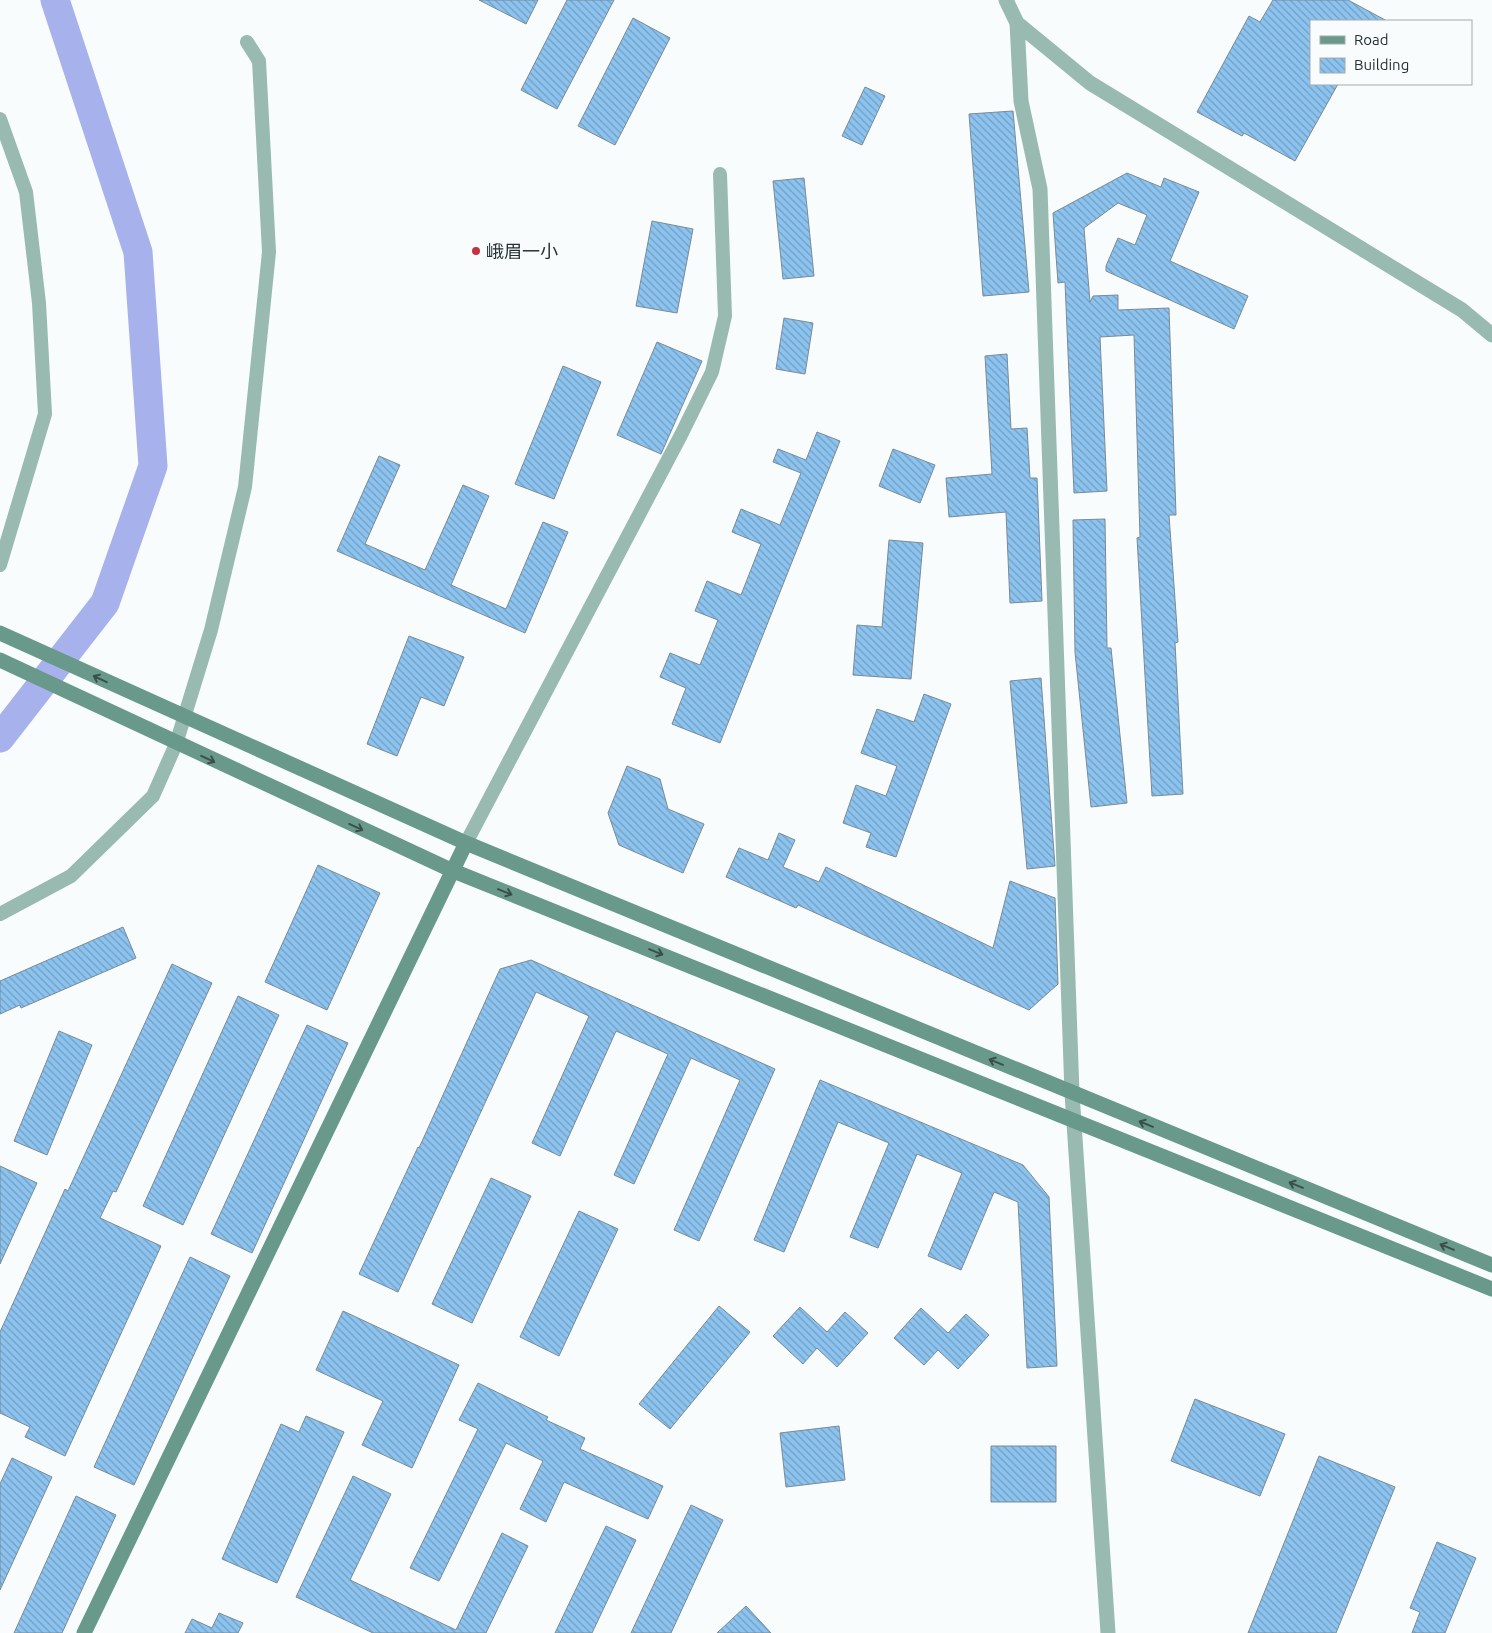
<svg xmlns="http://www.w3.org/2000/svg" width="1492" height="1633" font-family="Ubuntu,'Noto Sans SC',sans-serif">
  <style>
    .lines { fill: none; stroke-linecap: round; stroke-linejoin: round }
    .river { stroke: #a7b1eb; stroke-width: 29 }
    .building { fill: url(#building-back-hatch); stroke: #7a8a96 }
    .minor { stroke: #99bab0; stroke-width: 14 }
    .tertiary { stroke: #99bab0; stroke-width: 15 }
    .secondary { stroke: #68998b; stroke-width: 15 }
    .oneway { stroke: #3a4f4c }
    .poi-dot { fill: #c33344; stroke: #f8fcfd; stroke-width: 2 }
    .labels { text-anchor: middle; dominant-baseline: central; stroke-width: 4; stroke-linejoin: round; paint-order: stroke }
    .poi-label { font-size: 18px; fill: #262f31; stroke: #f8fcfd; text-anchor: start }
  </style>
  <defs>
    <pattern id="building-back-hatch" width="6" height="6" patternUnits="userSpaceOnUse" patternTransform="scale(1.25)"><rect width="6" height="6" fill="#8cc3ef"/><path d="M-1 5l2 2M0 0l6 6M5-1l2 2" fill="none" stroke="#729fc2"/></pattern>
  </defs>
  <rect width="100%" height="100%" fill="#f8fcfd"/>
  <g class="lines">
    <path class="river" d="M 0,738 L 105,603 L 153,466 L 138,252 L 55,0"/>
  </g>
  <path class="building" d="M 479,0 L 538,0 L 526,24 Z
    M 567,0 L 614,0 L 557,109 L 521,90 Z
    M 1273,0 L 1348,0 L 1387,21 L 1311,21 L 1311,84 L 1338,84 L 1295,161 L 1244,133 L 1242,136 L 1197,112 L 1249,16 L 1260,22 Z
    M 633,18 L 670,38 L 615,145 L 578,126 Z
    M 865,87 L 885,96 L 862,145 L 842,136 Z
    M 1013,111 L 1029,292 L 983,296 L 969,114 Z
    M 1127,173 L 1161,187 L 1164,178 L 1199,192 L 1170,261 L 1248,296 L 1234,329 L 1106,271 L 1106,266 L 1118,238 L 1135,245 L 1147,215 L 1118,203 L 1084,228 L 1090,302 L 1093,296 L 1118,295 L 1118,310 L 1169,308 L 1176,515 L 1169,515 L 1178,642 L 1175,643 L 1183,794 L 1152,796 L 1137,538 L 1140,537 L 1134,335 L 1100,337 L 1107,491 L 1074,493 L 1065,282 L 1058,283 L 1053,213 Z
    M 804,178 L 814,276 L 783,279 L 773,181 Z
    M 652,221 L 693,229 L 677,313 L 636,306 Z
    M 784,318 L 813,323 L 805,374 L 776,369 Z
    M 657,342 L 702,361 L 661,454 L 617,435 Z
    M 1007,354 L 1011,429 L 1027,428 L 1030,478 L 1037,478 L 1042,601 L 1010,603 L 1006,512 L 949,517 L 946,478 L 992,474 L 985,356 Z
    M 563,366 L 601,382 L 554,499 L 515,484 Z
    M 817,432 L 840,441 L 720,743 L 672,724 L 686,688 L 660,677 L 670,653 L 700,665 L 718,620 L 695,611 L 707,581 L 741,595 L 761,544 L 732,532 L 741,509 L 780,525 L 801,473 L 773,462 L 778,449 L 806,460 Z
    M 893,449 L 935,465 L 920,503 L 879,486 Z
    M 379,456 L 400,465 L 365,544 L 425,570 L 463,485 L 489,496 L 451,585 L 506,609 L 543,522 L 568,532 L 525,633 L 337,551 Z
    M 1105,519 L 1107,648 L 1111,648 L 1127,803 L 1091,807 L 1075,652 L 1073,520 Z
    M 889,540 L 923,543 L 911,679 L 853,675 L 857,625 L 882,627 Z
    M 409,636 L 464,657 L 444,706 L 421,697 L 397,756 L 367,744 Z
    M 1041,678 L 1055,866 L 1027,869 L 1010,681 Z
    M 924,694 L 951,704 L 896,857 L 866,847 L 871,833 L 843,823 L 856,785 L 886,796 L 897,766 L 861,753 L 877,709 L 914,722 Z
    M 627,766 L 660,779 L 668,809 L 704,824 L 683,873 L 619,845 L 608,813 Z
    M 779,833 L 795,840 L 783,867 L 819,882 L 826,867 L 993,948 L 1010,881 L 1055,898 L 1058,984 L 1029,1010 L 798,905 L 796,908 L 726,877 L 739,848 L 768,860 Z
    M 318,865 L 380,893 L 327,1010 L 265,982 Z
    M 123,927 L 136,958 L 21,1008 L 20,1005 L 0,1014 L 0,981 Z
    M 531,960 L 775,1069 L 699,1241 L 674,1230 L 740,1080 L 691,1058 L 634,1184 L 614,1175 L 668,1054 L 616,1031 L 560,1156 L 532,1143 L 589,1016 L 536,992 L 398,1292 L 359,1274 L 418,1147 L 419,1148 L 500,969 Z
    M 172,964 L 212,983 L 116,1192 L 113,1191 L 100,1218 L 161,1246 L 65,1456 L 25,1437 L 30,1427 L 0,1413 L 0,1332 L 65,1189 L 68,1191 Z
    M 238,996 L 279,1015 L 183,1225 L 143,1206 Z
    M 307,1025 L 348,1043 L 252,1253 L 211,1234 Z
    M 59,1031 L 92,1045 L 47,1155 L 14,1141 Z
    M 820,1080 L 1023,1165 L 1049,1197 L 1057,1366 L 1027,1368 L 1018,1202 L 994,1192 L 961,1270 L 928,1256 L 962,1173 L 917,1154 L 878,1248 L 850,1237 L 889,1143 L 838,1122 L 784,1252 L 754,1240 Z
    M 0,1166 L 37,1183 L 0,1264 Z
    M 491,1178 L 531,1196 L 472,1323 L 432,1304 Z
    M 579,1211 L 618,1229 L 559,1356 L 520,1337 Z
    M 190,1257 L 230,1276 L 134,1485 L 94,1467 Z
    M 719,1306 L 750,1332 L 670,1429 L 639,1404 Z
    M 800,1307 L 827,1332 L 845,1312 L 868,1333 L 837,1367 L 817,1348 L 803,1364 L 773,1336 Z
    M 921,1308 L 948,1333 L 966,1314 L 989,1335 L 958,1369 L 938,1350 L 924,1365 L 894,1338 Z
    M 343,1311 L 459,1365 L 412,1468 L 362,1445 L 383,1401 L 316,1370 Z
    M 478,1383 L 548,1417 L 546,1420 L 585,1438 L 580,1449 L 663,1486 L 648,1519 L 564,1482 L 546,1522 L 520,1509 L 543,1461 L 506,1443 L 439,1581 L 410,1568 L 478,1429 L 459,1420 Z
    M 1195,1399 L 1285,1434 L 1260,1496 L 1171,1461 Z
    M 306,1416 L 344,1432 L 277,1583 L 222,1559 L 281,1424 L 299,1432 Z
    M 839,1426 L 845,1480 L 786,1487 L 780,1433 Z
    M 991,1446 L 1056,1446 L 1056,1502 L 991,1502 Z
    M 1319,1456 L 1395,1487 L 1336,1633 L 1248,1633 Z
    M 12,1458 L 52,1477 L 0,1590 L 0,1484 Z
    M 353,1476 L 391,1494 L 350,1580 L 456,1630 L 502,1533 L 528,1546 L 486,1633 L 373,1633 L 296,1597 Z
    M 76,1496 L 116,1515 L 62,1633 L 14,1633 Z
    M 691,1505 L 723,1520 L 671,1633 L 631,1633 Z
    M 606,1526 L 636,1540 L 592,1633 L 555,1633 Z
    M 1437,1542 L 1476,1558 L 1445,1633 L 1412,1633 L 1420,1612 L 1410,1608 Z
    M 746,1606 L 771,1633 L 717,1633 Z
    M 219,1613 L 243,1623 L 238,1633 L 185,1633 L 192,1619 L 212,1628 Z"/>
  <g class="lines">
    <path class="minor" d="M 0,119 L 26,192 L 39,303 L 45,414 L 0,565
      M 466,843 L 681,435 L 712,372 L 725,316 L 720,174
      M 0,914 L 71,876 L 153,796 L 176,744 L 211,630 L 245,487 L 269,252 L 259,61 L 247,42"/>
    <path class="tertiary" d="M 1006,0 L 1017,23 L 1021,101 L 1040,189 L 1072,1093 L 1108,1633
      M 1017,23 L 1090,83 L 1462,310 L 1492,335"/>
    <path class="secondary" d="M 0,633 L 466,843 L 1492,1265
      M 0,660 L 451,870 L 1492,1289
      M 84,1633 L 466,843"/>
  </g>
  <defs><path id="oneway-shaft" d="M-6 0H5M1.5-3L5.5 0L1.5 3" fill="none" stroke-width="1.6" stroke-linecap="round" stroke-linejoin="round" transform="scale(1.25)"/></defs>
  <g class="oneway">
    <use href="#oneway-shaft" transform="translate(100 679) rotate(-155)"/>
    <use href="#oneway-shaft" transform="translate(208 759) rotate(25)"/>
    <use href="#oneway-shaft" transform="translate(356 827) rotate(25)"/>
    <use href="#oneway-shaft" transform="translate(505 892) rotate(22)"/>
    <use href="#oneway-shaft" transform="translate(656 952) rotate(22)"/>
    <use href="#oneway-shaft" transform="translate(996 1062) rotate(-158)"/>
    <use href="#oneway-shaft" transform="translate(1146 1124) rotate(-158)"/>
    <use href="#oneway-shaft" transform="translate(1296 1185) rotate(-158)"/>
    <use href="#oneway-shaft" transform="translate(1447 1247) rotate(-158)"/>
  </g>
  <circle class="poi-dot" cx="476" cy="251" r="5"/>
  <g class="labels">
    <g class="poi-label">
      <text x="486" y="251">峨眉一小</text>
    </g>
  </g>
  <rect x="1310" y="20" width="162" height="65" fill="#f8fcfd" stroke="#a4aaab"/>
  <rect x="1320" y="36" width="25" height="8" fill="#68998b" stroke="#a4aaab"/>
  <text x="1354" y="45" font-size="15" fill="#262f31">Road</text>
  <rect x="1320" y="58" width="25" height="15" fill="url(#building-back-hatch)" stroke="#a4aaab"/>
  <text x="1354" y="70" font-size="15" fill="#262f31">Building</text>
</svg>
